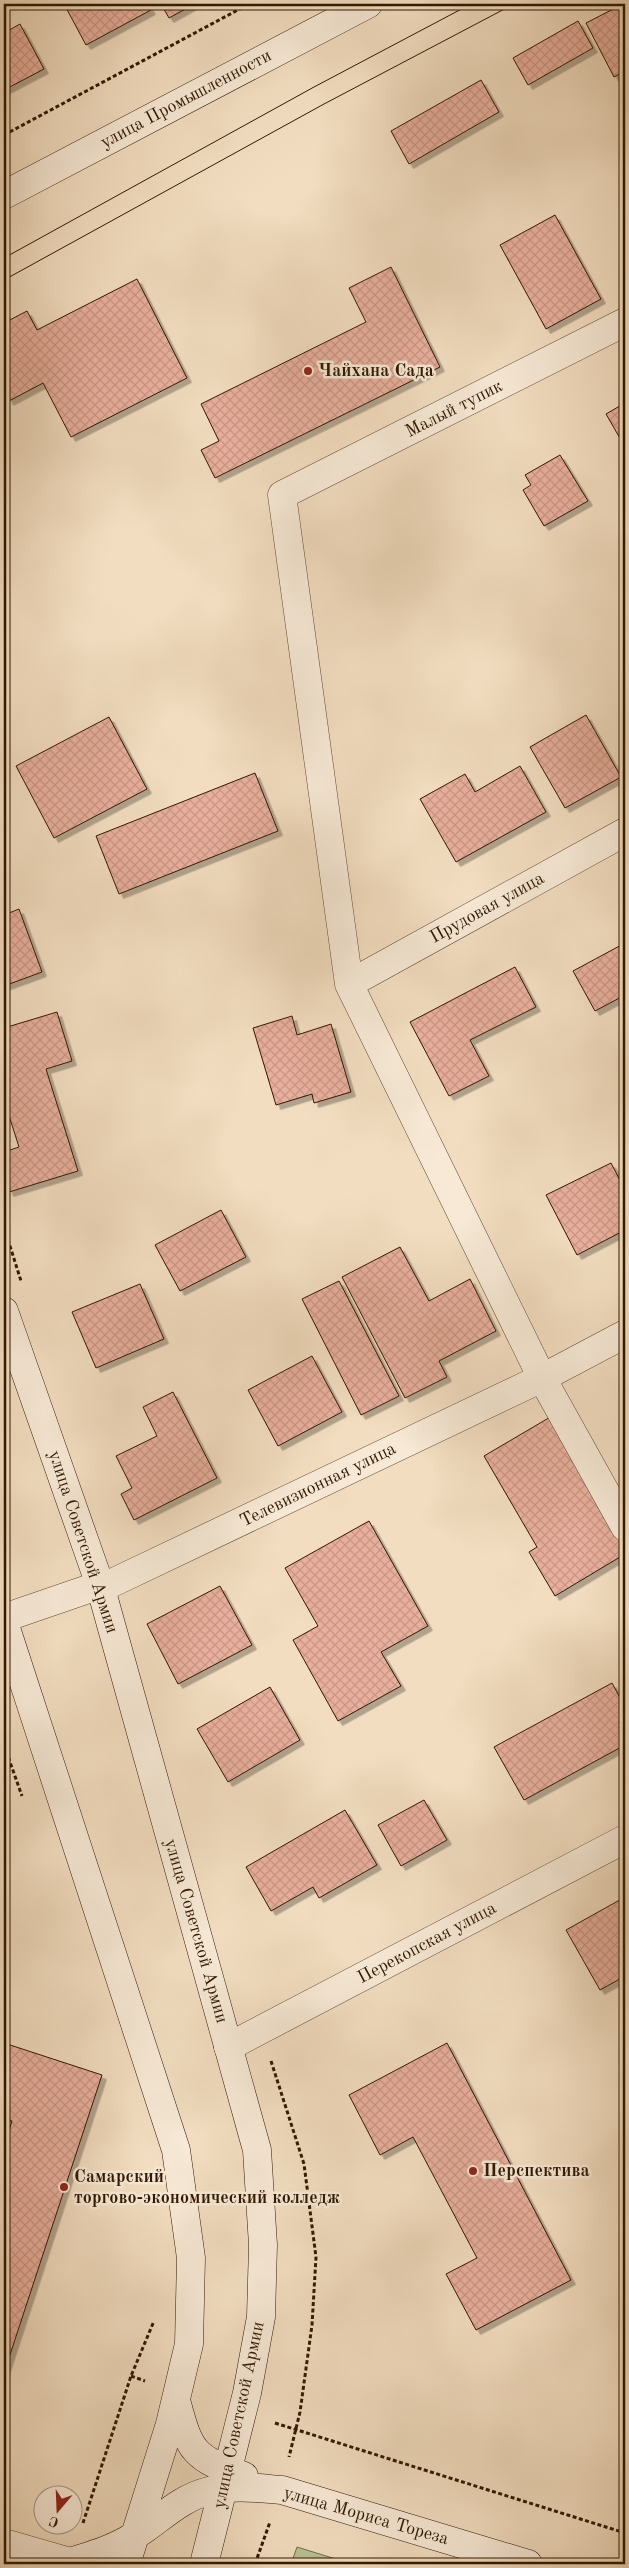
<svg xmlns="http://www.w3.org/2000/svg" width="629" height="2568" font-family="'Old Standard TT',serif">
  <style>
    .pitch { fill: #b8c294; stroke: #746d4a }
    .building { fill: url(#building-cross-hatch); stroke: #301800; filter: url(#shadow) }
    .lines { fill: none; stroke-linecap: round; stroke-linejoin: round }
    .minor-casing { stroke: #604930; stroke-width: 29 }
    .secondary-casing { stroke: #301800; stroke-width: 29 }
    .path { stroke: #301800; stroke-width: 3; stroke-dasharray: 4 2.5; stroke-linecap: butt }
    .minor { stroke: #f7e9d6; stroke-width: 28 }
    .secondary { stroke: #f7e9d6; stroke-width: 28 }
    .tram { stroke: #301800; stroke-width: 1 }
    .poi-dot { fill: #8f2418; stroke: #f7e9d6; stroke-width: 2 }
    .labels { text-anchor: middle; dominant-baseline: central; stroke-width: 5; stroke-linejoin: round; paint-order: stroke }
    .street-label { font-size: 18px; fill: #301800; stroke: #f7e9d6 }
    .poi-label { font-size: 18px; font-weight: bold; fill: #301800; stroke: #f7e9d6; text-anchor: start }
  </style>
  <defs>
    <pattern id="building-cross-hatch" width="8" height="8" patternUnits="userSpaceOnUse" patternTransform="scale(1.25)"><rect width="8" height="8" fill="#e9af9d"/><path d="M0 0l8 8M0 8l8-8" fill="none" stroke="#c89685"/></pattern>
    <filter id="shadow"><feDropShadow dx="4.5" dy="4.5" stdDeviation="0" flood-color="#0004"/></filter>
  </defs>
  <rect width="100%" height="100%" fill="#f2ddc0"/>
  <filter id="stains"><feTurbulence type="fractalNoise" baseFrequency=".004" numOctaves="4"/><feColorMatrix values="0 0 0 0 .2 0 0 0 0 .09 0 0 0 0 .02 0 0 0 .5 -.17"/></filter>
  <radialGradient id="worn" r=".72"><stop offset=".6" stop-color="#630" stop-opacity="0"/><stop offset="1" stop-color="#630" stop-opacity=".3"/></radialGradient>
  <path class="pitch" d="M 297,2547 L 352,2564 L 291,2564 Z"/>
  <path class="building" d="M 64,4 L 147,4 L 151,10 L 86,45 Z
    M 161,4 L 190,4 L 191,6 L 169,18 Z
    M 623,4 L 625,4 L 625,71 L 614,77 L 586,23 Z
    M 578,21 L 593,48 L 528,85 L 513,58 Z
    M 20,24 L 44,69 L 4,90 L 4,33 Z
    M 481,80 L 499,112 L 409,164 L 391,131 Z
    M 555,215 L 601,299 L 546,329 L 500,245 Z
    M 391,267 L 440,367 L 215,478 L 201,450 L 219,441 L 201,404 L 366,322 L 349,288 Z
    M 137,279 L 187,378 L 71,437 L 43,383 L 9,401 L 4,390 L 4,323 L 27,311 L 37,330 Z
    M 625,403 L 625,447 L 606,414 Z
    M 560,455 L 588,501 L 544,526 L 523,490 L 531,485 L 525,475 Z
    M 586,715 L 621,777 L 565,808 L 530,747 Z
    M 109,717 L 147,789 L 54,838 L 16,766 Z
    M 520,766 L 546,812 L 456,862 L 420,799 L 465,774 L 475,792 Z
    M 255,773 L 278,831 L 119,894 L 96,836 Z
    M 19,909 L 42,972 L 4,986 L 4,915 Z
    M 625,943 L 625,995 L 595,1011 L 573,971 Z
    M 515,967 L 536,1007 L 470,1040 L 489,1076 L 449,1096 L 410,1022 Z
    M 57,1012 L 72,1061 L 46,1069 L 78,1171 L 9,1192 L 4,1175 L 4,1152 L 19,1147 L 4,1100 L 4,1028 Z
    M 292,1016 L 297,1035 L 331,1024 L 351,1092 L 314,1103 L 312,1094 L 276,1105 L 253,1028 Z
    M 611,1163 L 625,1190 L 625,1230 L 577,1255 L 546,1195 Z
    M 221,1210 L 246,1257 L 180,1291 L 155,1245 Z
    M 400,1247 L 429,1301 L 470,1279 L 496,1331 L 439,1361 L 447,1377 L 405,1398 L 342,1277 Z
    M 339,1281 L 399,1396 L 361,1415 L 302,1299 Z
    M 140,1284 L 164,1339 L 96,1368 L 72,1312 Z
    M 312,1356 L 342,1412 L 278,1446 L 248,1390 Z
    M 173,1392 L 217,1478 L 134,1520 L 121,1494 L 132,1488 L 116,1456 L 157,1436 L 143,1407 Z
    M 552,1416 L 625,1540 L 625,1554 L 555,1596 L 529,1552 L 537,1547 L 484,1456 Z
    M 369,1521 L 428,1626 L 381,1652 L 401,1686 L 338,1721 L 293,1640 L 318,1626 L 285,1568 Z
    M 220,1586 L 252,1645 L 178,1684 L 147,1624 Z
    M 612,1683 L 625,1707 L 625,1745 L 524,1800 L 494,1747 Z
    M 270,1687 L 300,1740 L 228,1782 L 197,1729 Z
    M 424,1800 L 447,1840 L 401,1866 L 378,1825 Z
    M 345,1810 L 377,1865 L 319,1898 L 313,1887 L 271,1911 L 246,1867 Z
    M 625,1897 L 625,1976 L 600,1990 L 566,1930 Z
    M 4,2043 L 102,2075 L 4,2373 L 4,2147 L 12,2121 L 4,2119 Z
    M 447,2043 L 571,2280 L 476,2330 L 446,2274 L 477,2258 L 413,2137 L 380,2155 L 349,2095 Z"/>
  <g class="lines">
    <defs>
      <path id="minor" d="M 625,322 L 282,495 L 349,984 L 542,1378 L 625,1527
        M 349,984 L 625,832
        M 4,1618 L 100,1585 L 112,1583 L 542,1378 L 625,1334
        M 228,2047 L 625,1839
        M 4,2543 L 70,2562"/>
      <path id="secondary" d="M 4,195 L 368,4
        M 4,1311 L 100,1585 L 257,2150 L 263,2245 L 261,2317 L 247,2393 L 204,2564
        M 4,1622 L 176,2150 L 191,2258 L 189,2344 L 170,2424 L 126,2564
        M 176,2400 C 190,2453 193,2457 244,2476
        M 70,2562 C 92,2555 114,2549 134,2536 C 159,2521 179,2498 209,2491 C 233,2485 257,2488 282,2490 L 528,2564"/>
    </defs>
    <use href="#minor" class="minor-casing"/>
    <use href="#secondary" class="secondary-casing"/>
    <path class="path" d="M 4,135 L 249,4
      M 4,1227 L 21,1281
      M 4,1745 L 22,1796
      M 271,2061 L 304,2164 L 316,2257 L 312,2325 L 300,2412 L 289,2457
      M 131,2376 L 145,2381
      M 275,2423 L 625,2533
      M 83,2523 L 131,2376 L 154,2321
      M 255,2564 L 270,2522"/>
    <use href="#minor" class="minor"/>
    <use href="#secondary" class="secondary"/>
    <path class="tram" d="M 4,258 L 314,87 L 471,4
      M 4,280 L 324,104 L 514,4"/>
  </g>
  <g class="poi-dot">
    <circle cx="308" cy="371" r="5"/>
    <circle cx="473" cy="2171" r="5"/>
    <circle cx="64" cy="2187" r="5"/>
  </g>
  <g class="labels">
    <g class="street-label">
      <text transform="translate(186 99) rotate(-28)">улица Промышленности</text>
      <text transform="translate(454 409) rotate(-27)">Малый тупик</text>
      <text transform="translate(487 908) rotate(-29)">Прудовая улица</text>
      <text transform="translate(318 1485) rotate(-26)">Телевизионная улица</text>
      <text transform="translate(83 1542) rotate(72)">улица Советской Армии</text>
      <text transform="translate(196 1931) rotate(74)">улица Советской Армии</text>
      <text transform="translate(427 1943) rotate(-28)">Перекопская улица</text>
      <text transform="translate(239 2415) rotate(-78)">улица Советской Армии</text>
      <text transform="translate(366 2516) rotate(16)">улица Мориса Тореза</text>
    </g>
    <g class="poi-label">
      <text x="318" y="371">Чайхана Сада</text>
      <text x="483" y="2171">Перспектива</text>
      <text x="74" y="2177">Самарский<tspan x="74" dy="21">торгово-экономический колледж</tspan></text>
    </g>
  </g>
  <rect width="629" height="2568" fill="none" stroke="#f2ddc0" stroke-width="20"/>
  <rect x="5" y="5" width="619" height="2558" fill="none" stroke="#301800" stroke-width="2.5"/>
  <rect x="10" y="10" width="609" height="2548" fill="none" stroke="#301800"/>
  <g transform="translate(58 2510) rotate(199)"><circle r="24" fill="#f7e9d6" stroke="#a79580"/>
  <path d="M0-4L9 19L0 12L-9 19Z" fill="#8f2418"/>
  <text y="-8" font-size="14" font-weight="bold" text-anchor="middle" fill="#301800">С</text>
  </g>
  <rect width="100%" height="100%" filter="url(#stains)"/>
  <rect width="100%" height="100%" fill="url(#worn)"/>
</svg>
